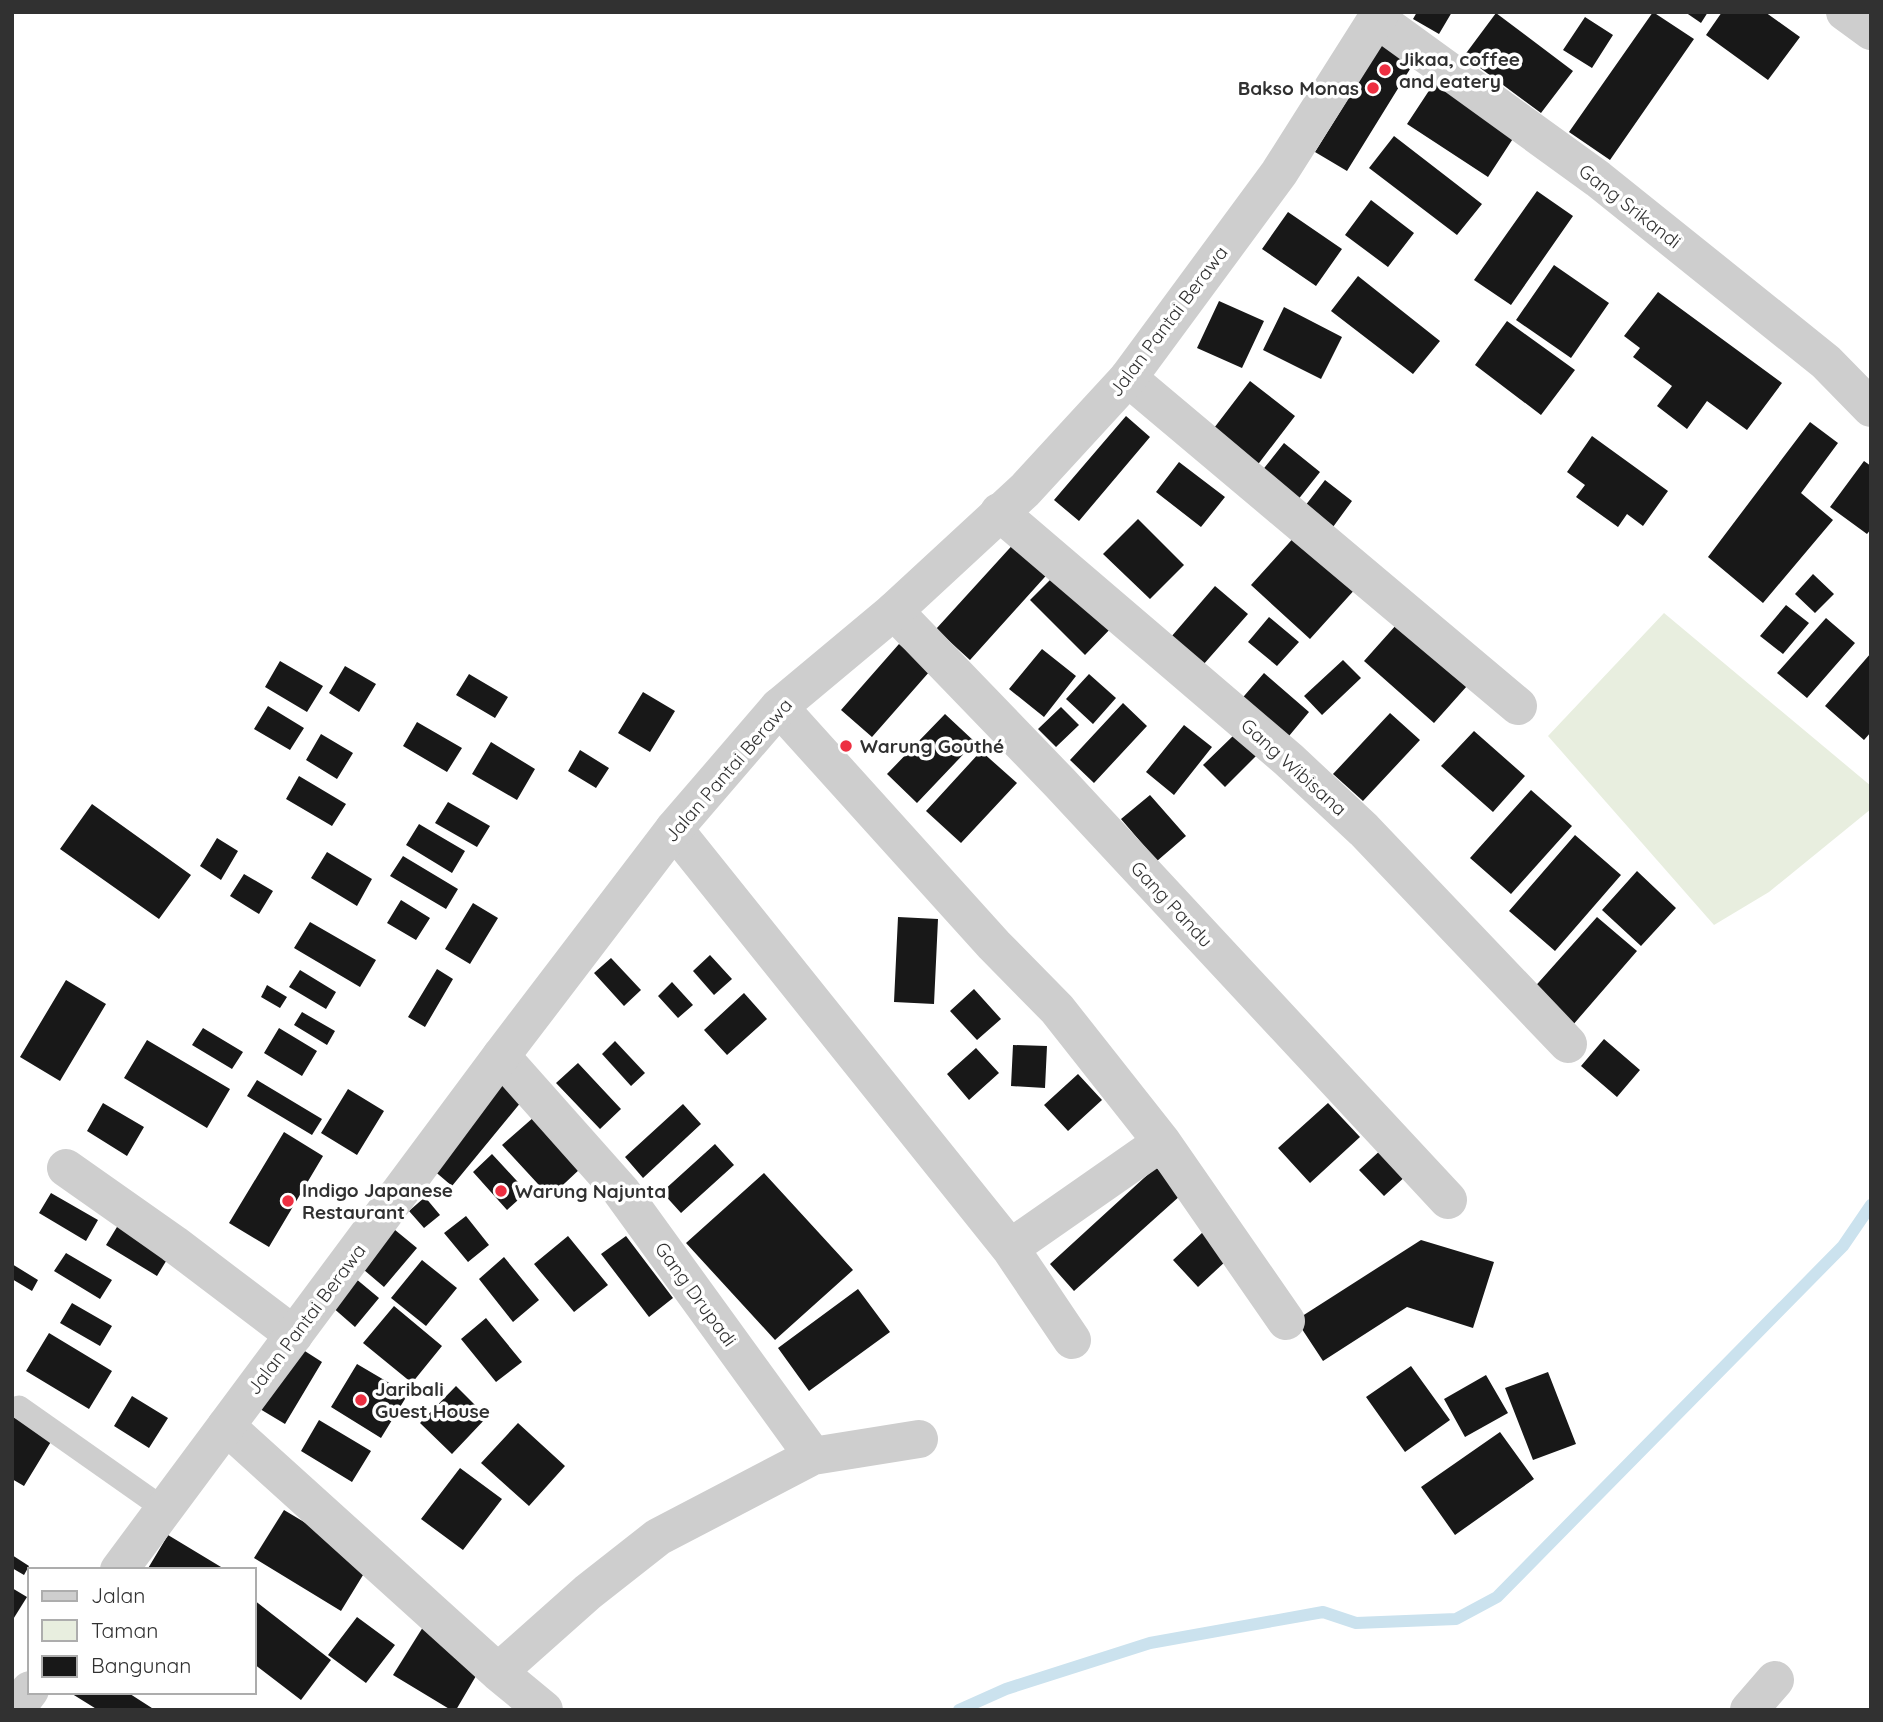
<svg xmlns="http://www.w3.org/2000/svg" width="1883" height="1722" font-family="Quicksand,sans-serif">
  <style>
    .green { fill: #e8eedf }
    .lines { fill: none; stroke-linecap: round; stroke-linejoin: round }
    .stream { stroke: #cbe2ee; stroke-width: 12 }
    .building { fill: #181818 }
    .service { stroke: #cecece; stroke-width: 23 }
    .minor { stroke: #cecece; stroke-width: 38 }
    .tertiary { stroke: #cecece; stroke-width: 38 }
    .poi-dot { fill: #ed2f41; stroke: #fff; stroke-width: 2.5 }
    .labels { text-anchor: middle; dominant-baseline: central; stroke-width: 7; stroke-linejoin: round; paint-order: stroke }
    .poi-label { font-size: 19px; font-weight: bold; fill: #313131; stroke: #fff; text-anchor: start }
    .street-label { font-size: 19px; fill: #313131; stroke: #fff }
  </style>
  <rect width="100%" height="100%" fill="#fff"/>
  <path class="green" d="M 1664,613 L 1871,786 L 1871,809 L 1769,892 L 1714,925 L 1548,736 Z"/>
  <g class="lines">
    <path class="stream" d="M 959,1710 L 1006,1689 L 1150,1643 L 1323,1612 L 1356,1623 L 1456,1619 L 1497,1597 L 1843,1246 L 1871,1205"/>
  </g>
  <path class="building" d="M 1417,12 L 1452,12 L 1439,34 L 1413,19 Z
    M 1653,12 L 1694,39 L 1610,160 L 1569,132 Z
    M 1685,12 L 1708,12 L 1701,23 Z
    M 1722,12 L 1765,12 L 1800,37 L 1768,80 L 1706,35 Z
    M 1496,13 L 1573,71 L 1541,113 L 1464,56 Z
    M 1585,17 L 1613,35 L 1592,68 L 1563,50 Z
    M 1384,41 L 1415,61 L 1347,171 L 1315,152 Z
    M 1436,80 L 1516,134 L 1488,177 L 1407,124 Z
    M 1394,136 L 1482,204 L 1457,235 L 1369,168 Z
    M 1537,191 L 1573,216 L 1511,305 L 1474,280 Z
    M 1371,200 L 1414,233 L 1388,267 L 1345,235 Z
    M 1288,212 L 1342,249 L 1316,286 L 1262,249 Z
    M 1554,265 L 1609,303 L 1571,358 L 1516,320 Z
    M 1358,276 L 1440,341 L 1413,374 L 1331,311 Z
    M 1658,292 L 1782,383 L 1747,430 L 1707,401 L 1687,429 L 1657,406 L 1672,386 L 1633,357 L 1640,348 L 1624,336 Z
    M 1219,301 L 1264,321 L 1242,368 L 1197,348 Z
    M 1284,307 L 1342,337 L 1321,379 L 1263,350 Z
    M 1507,321 L 1575,370 L 1541,415 L 1475,365 Z
    M 1250,381 L 1295,416 L 1256,467 L 1211,432 Z
    M 1126,416 L 1150,437 L 1079,521 L 1054,500 Z
    M 1810,422 L 1838,443 L 1801,493 L 1833,520 L 1763,603 L 1708,557 Z
    M 1592,436 L 1668,491 L 1643,526 L 1627,514 L 1618,527 L 1576,497 L 1585,485 L 1567,472 Z
    M 1284,443 L 1320,472 L 1297,501 L 1261,472 Z
    M 1864,461 L 1871,466 L 1871,529 L 1867,534 L 1830,507 Z
    M 1179,462 L 1225,497 L 1201,527 L 1156,492 Z
    M 1325,480 L 1352,501 L 1333,527 L 1305,506 Z
    M 1138,519 L 1184,565 L 1150,599 L 1103,554 Z
    M 1297,534 L 1357,587 L 1310,639 L 1251,585 Z
    M 1018,539 L 1052,569 L 970,660 L 936,629 Z
    M 1060,570 L 1115,624 L 1085,655 L 1030,600 Z
    M 1813,574 L 1834,594 L 1815,613 L 1795,594 Z
    M 1215,586 L 1248,614 L 1203,665 L 1171,637 Z
    M 1786,605 L 1809,623 L 1783,654 L 1760,636 Z
    M 1269,617 L 1299,642 L 1277,666 L 1248,642 Z
    M 1826,618 L 1855,643 L 1807,698 L 1777,673 Z
    M 1397,624 L 1467,686 L 1434,723 L 1364,661 Z
    M 899,644 L 930,671 L 872,737 L 841,710 Z
    M 1042,649 L 1076,676 L 1044,717 L 1009,689 Z
    M 1871,653 L 1871,732 L 1864,740 L 1825,706 Z
    M 1343,660 L 1361,678 L 1322,715 L 1304,696 Z
    M 280,661 L 323,686 L 307,712 L 265,687 Z
    M 345,666 L 376,684 L 359,712 L 329,693 Z
    M 1264,673 L 1309,712 L 1284,742 L 1238,703 Z
    M 469,674 L 508,697 L 495,718 L 456,695 Z
    M 1089,674 L 1116,698 L 1093,724 L 1066,699 Z
    M 643,692 L 675,711 L 650,752 L 618,733 Z
    M 1123,703 L 1147,726 L 1094,783 L 1070,760 Z
    M 268,706 L 304,728 L 290,750 L 254,729 Z
    M 1061,707 L 1079,725 L 1056,747 L 1038,729 Z
    M 1390,713 L 1420,740 L 1363,801 L 1333,774 Z
    M 945,714 L 975,742 L 917,803 L 887,774 Z
    M 417,722 L 462,748 L 447,772 L 403,746 Z
    M 1184,725 L 1212,747 L 1174,795 L 1146,772 Z
    M 1474,731 L 1525,776 L 1493,812 L 1441,766 Z
    M 321,734 L 353,753 L 337,779 L 306,760 Z
    M 1234,735 L 1256,756 L 1225,787 L 1203,765 Z
    M 491,742 L 535,769 L 517,800 L 472,774 Z
    M 580,750 L 609,768 L 596,788 L 568,771 Z
    M 981,751 L 1017,783 L 961,843 L 926,811 Z
    M 299,776 L 346,804 L 332,826 L 286,799 Z
    M 1531,790 L 1572,826 L 1511,894 L 1470,858 Z
    M 1150,795 L 1186,836 L 1157,861 L 1121,819 Z
    M 448,802 L 490,826 L 477,847 L 435,823 Z
    M 92,804 L 191,875 L 159,919 L 60,849 Z
    M 419,824 L 465,851 L 452,873 L 406,845 Z
    M 1575,835 L 1621,875 L 1555,951 L 1509,911 Z
    M 217,838 L 238,851 L 221,880 L 200,866 Z
    M 327,852 L 372,879 L 357,906 L 311,878 Z
    M 403,856 L 458,889 L 446,909 L 390,876 Z
    M 1637,871 L 1676,908 L 1641,946 L 1602,910 Z
    M 244,874 L 273,891 L 259,914 L 230,896 Z
    M 401,900 L 430,918 L 416,940 L 387,923 Z
    M 473,903 L 498,918 L 470,964 L 445,949 Z
    M 898,917 L 938,919 L 934,1004 L 894,1002 Z
    M 1597,917 L 1637,951 L 1572,1026 L 1531,991 Z
    M 310,922 L 376,960 L 360,987 L 294,948 Z
    M 710,955 L 732,979 L 714,995 L 693,971 Z
    M 611,958 L 641,990 L 624,1006 L 594,973 Z
    M 437,969 L 453,979 L 425,1027 L 408,1017 Z
    M 300,970 L 336,992 L 326,1009 L 289,987 Z
    M 66,980 L 106,1004 L 60,1081 L 20,1057 Z
    M 672,982 L 693,1005 L 678,1018 L 658,996 Z
    M 267,985 L 287,997 L 280,1008 L 261,997 Z
    M 974,989 L 1001,1019 L 977,1040 L 950,1011 Z
    M 744,993 L 767,1019 L 727,1055 L 704,1030 Z
    M 302,1012 L 335,1031 L 327,1045 L 294,1025 Z
    M 203,1028 L 243,1052 L 232,1069 L 192,1045 Z
    M 279,1028 L 317,1051 L 302,1076 L 264,1053 Z
    M 1604,1039 L 1640,1070 L 1617,1097 L 1581,1066 Z
    M 147,1040 L 230,1089 L 207,1128 L 124,1078 Z
    M 615,1041 L 645,1073 L 631,1086 L 602,1054 Z
    M 1013,1045 L 1047,1046 L 1045,1088 L 1011,1086 Z
    M 976,1048 L 999,1073 L 969,1100 L 947,1074 Z
    M 578,1063 L 621,1109 L 600,1129 L 556,1083 Z
    M 1078,1074 L 1102,1100 L 1068,1131 L 1044,1105 Z
    M 257,1080 L 322,1119 L 312,1135 L 247,1096 Z
    M 506,1080 L 526,1096 L 452,1186 L 432,1169 Z
    M 348,1089 L 384,1111 L 357,1155 L 321,1133 Z
    M 103,1103 L 144,1127 L 127,1156 L 87,1131 Z
    M 1328,1103 L 1360,1137 L 1310,1183 L 1278,1148 Z
    M 683,1104 L 701,1124 L 643,1178 L 625,1157 Z
    M 534,1117 L 581,1168 L 550,1197 L 502,1145 Z
    M 284,1132 L 323,1156 L 269,1247 L 229,1223 Z
    M 715,1144 L 734,1165 L 681,1213 L 662,1192 Z
    M 1383,1148 L 1408,1174 L 1384,1196 L 1359,1170 Z
    M 492,1154 L 527,1192 L 507,1210 L 473,1172 Z
    M 1156,1167 L 1181,1195 L 1074,1291 L 1050,1264 Z
    M 764,1173 L 853,1270 L 775,1340 L 686,1243 Z
    M 51,1193 L 98,1220 L 86,1241 L 39,1213 Z
    M 425,1197 L 440,1215 L 424,1228 L 409,1211 Z
    M 466,1216 L 489,1245 L 468,1262 L 444,1233 Z
    M 120,1222 L 171,1253 L 157,1276 L 106,1245 Z
    M 389,1225 L 417,1248 L 384,1287 L 357,1264 Z
    M 1203,1232 L 1227,1260 L 1198,1287 L 1173,1260 Z
    M 568,1236 L 608,1285 L 574,1312 L 534,1264 Z
    M 626,1236 L 673,1298 L 649,1317 L 601,1254 Z
    M 1421,1240 L 1494,1262 L 1473,1328 L 1407,1307 L 1323,1361 L 1296,1320 Z
    M 66,1253 L 112,1280 L 100,1299 L 54,1271 Z
    M 504,1257 L 539,1300 L 513,1322 L 479,1279 Z
    M 422,1260 L 457,1288 L 426,1326 L 391,1298 Z
    M 12,1264 L 38,1280 L 32,1291 L 12,1279 Z
    M 355,1278 L 379,1298 L 355,1327 L 331,1306 Z
    M 858,1289 L 890,1332 L 809,1391 L 778,1348 Z
    M 72,1303 L 112,1326 L 100,1346 L 60,1323 Z
    M 394,1306 L 442,1346 L 412,1383 L 363,1343 Z
    M 486,1318 L 522,1362 L 496,1382 L 461,1339 Z
    M 49,1333 L 112,1371 L 89,1409 L 26,1371 Z
    M 297,1346 L 322,1362 L 285,1424 L 260,1409 Z
    M 357,1364 L 408,1394 L 381,1438 L 331,1407 Z
    M 1411,1366 L 1450,1420 L 1405,1452 L 1366,1397 Z
    M 1548,1372 L 1576,1444 L 1533,1460 L 1505,1388 Z
    M 1486,1375 L 1508,1413 L 1465,1437 L 1444,1399 Z
    M 456,1386 L 487,1417 L 452,1454 L 420,1423 Z
    M 132,1396 L 168,1418 L 149,1448 L 114,1426 Z
    M 12,1416 L 52,1440 L 24,1486 L 12,1479 Z
    M 319,1420 L 371,1451 L 352,1482 L 301,1451 Z
    M 518,1423 L 565,1466 L 529,1506 L 481,1463 Z
    M 1500,1432 L 1534,1479 L 1455,1535 L 1421,1487 Z
    M 460,1468 L 502,1499 L 463,1550 L 421,1519 Z
    M 284,1510 L 371,1562 L 341,1611 L 254,1558 Z
    M 168,1535 L 226,1570 L 147,1570 Z
    M 12,1555 L 29,1566 L 24,1575 L 12,1568 Z
    M 12,1588 L 27,1597 L 12,1621 Z
    M 254,1600 L 331,1660 L 301,1700 L 254,1664 Z
    M 357,1617 L 395,1645 L 366,1683 L 328,1655 Z
    M 423,1627 L 483,1664 L 456,1710 L 451,1710 L 393,1675 Z
    M 69,1692 L 127,1692 L 155,1710 L 98,1710 Z"/>
  <g class="lines">
    <path class="service" d="M 19,1407 L 164,1509"/>
    <path class="minor" d="M 1845,12 L 1871,31
      M 1377,19 L 1598,179 L 1826,362 L 1871,408
      M 1128,378 L 1518,706
      M 999,512 L 1289,760 L 1364,830 L 1568,1044
      M 894,611 L 1060,783 L 1448,1200
      M 779,707 L 994,945 L 1057,1009 L 1162,1142 L 1286,1321
      M 674,829 L 1010,1248 L 1072,1340
      M 501,1056 L 621,1191 L 813,1456 L 919,1439
      M 66,1168 L 174,1244 L 294,1335
      M 1010,1248 L 1162,1142
      M 226,1426 L 498,1672 L 544,1710
      M 498,1672 L 588,1592 L 658,1537 L 813,1456
      M 1749,1710 L 1775,1680"/>
    <path class="tertiary" d="M 119,1570 L 501,1056 L 674,829 L 779,707 L 894,611 L 1025,490 L 1128,378 L 1279,173 L 1381,12
      M 15,1710 L 30,1690"/>
  </g>
  <g class="poi-dot">
    <circle cx="1385" cy="70" r="7"/>
    <circle cx="1373" cy="88" r="7"/>
    <circle cx="846" cy="746" r="7"/>
    <circle cx="501" cy="1191" r="7"/>
    <circle cx="288" cy="1201" r="7"/>
    <circle cx="361" cy="1400" r="7"/>
  </g>
  <g class="labels">
    <g class="poi-label">
      <text x="1399" y="59">Jikaa, coffee<tspan x="1399" dy="22">and eatery</tspan></text>
      <text x="1359" y="88" text-anchor="end">Bakso Monas</text>
      <text x="860" y="746">Warung Gouthé</text>
      <text x="302" y="1190">Indigo Japanese<tspan x="302" dy="22">Restaurant</tspan></text>
      <text x="515" y="1191">Warung Najunta</text>
      <text x="375" y="1389">Jaribali<tspan x="375" dy="22">Guest House</tspan></text>
    </g>
    <g class="street-label">
      <text transform="translate(1630 206) rotate(38)">Gang Srikandi</text>
      <text transform="translate(1168 321) rotate(-53)">Jalan Pantai Berawa</text>
      <text transform="translate(1294 767) rotate(42)">Gang Wibisana</text>
      <text transform="translate(728 770) rotate(-49)">Jalan Pantai Berawa</text>
      <text transform="translate(1172 904) rotate(47)">Gang Pandu</text>
      <text transform="translate(696 1294) rotate(54)">Gang Drupadi</text>
      <text transform="translate(306 1319) rotate(-53)">Jalan Pantai Berawa</text>
    </g>
  </g>
  <rect width="1883" height="1722" fill="none" stroke="#313131" stroke-width="28"/>
  <rect x="28" y="1568" width="228" height="126" fill="#ffffff" stroke="#adadad" stroke-width="2"/>
  <rect x="42" y="1591" width="35" height="10" fill="#cecece" stroke="#adadad" stroke-width="2"/>
  <text x="91" y="1603" font-size="21" fill="#313131">Jalan</text>
  <rect x="42" y="1620" width="35" height="21" fill="#e8eedf" stroke="#adadad" stroke-width="2"/>
  <text x="91" y="1638" font-size="21" fill="#313131">Taman</text>
  <rect x="42" y="1656" width="35" height="21" fill="#181818" stroke="#adadad" stroke-width="2"/>
  <text x="91" y="1673" font-size="21" fill="#313131">Bangunan</text>
</svg>
